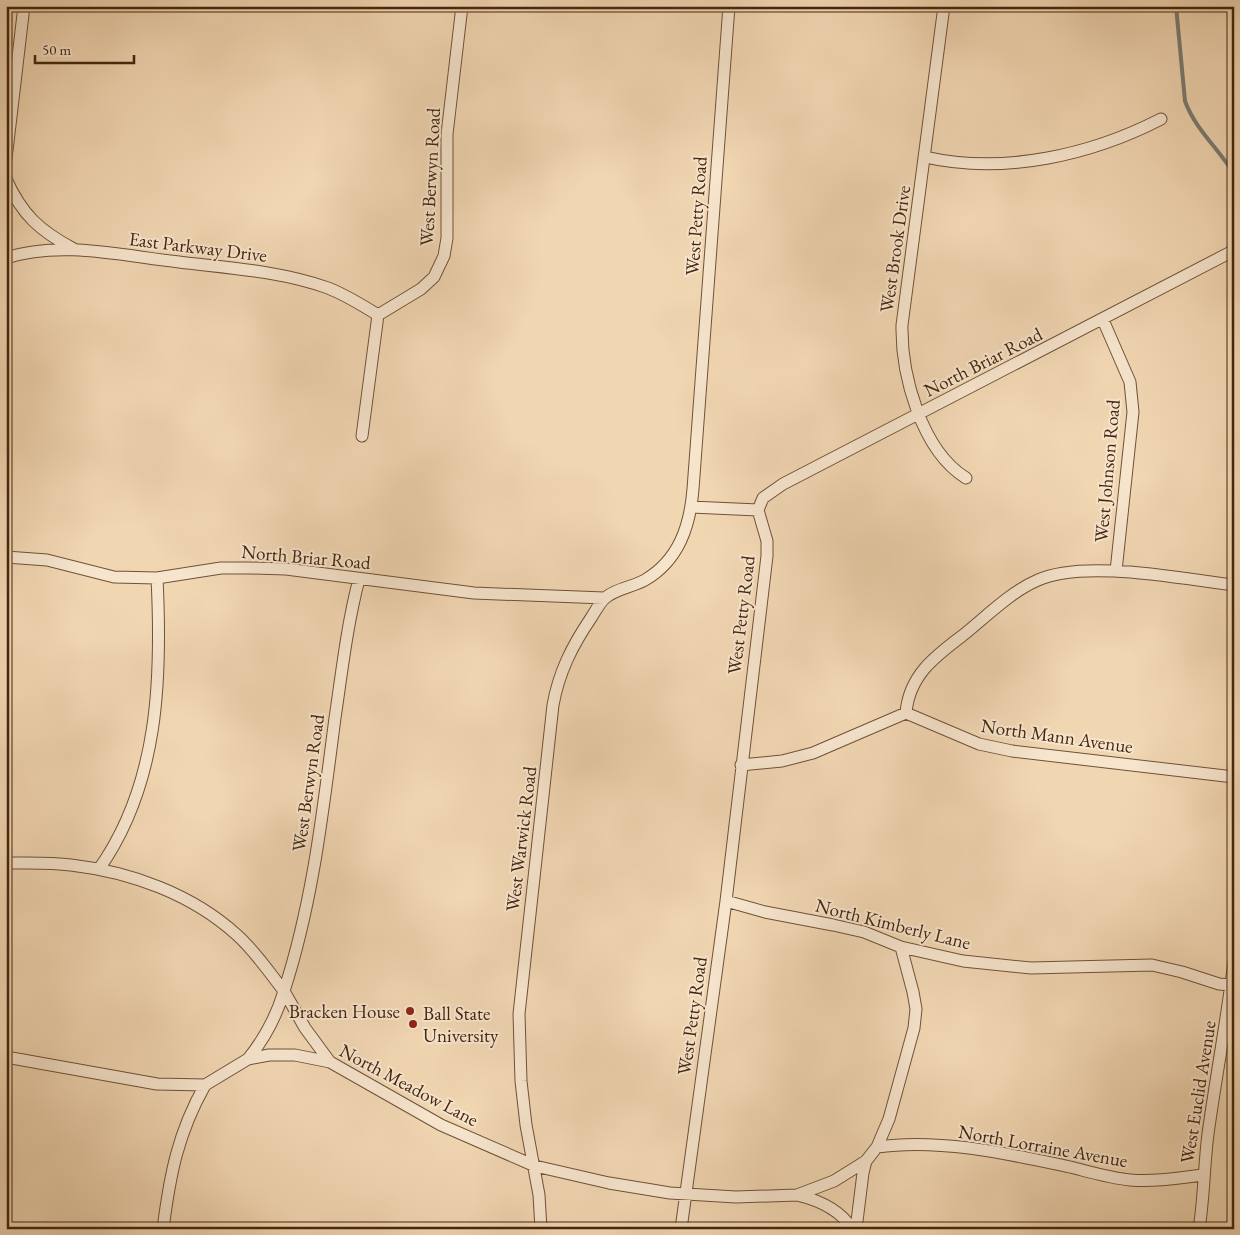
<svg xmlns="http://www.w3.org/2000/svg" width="1240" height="1235" font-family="'EB Garamond',serif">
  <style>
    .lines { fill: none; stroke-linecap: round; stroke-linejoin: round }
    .stream { stroke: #7c7c75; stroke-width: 4 }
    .street-casing { stroke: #6f5237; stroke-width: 13 }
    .street { stroke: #f6e4cd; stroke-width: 11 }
    .poi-dot { fill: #8f2418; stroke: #f6e4cd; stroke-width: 2 }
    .labels { text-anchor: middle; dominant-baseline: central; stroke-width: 4; stroke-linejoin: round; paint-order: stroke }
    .street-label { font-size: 19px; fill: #44260e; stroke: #f6e4cd }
    .poi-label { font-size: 19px; fill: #44260e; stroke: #f6e4cd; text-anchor: end }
  </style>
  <rect width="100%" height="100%" fill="#f1d6b2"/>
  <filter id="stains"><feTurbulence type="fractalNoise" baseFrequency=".004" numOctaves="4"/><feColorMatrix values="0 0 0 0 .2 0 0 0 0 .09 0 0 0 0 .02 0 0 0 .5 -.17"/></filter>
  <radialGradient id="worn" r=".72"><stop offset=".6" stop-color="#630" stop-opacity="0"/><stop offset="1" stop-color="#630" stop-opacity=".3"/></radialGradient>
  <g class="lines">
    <path class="stream" d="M 1176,6 L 1185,101 C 1195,129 1219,149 1234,174"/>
    <defs>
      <path id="street" d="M 944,6 L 902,325 C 901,374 921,450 966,478
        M 925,157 C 1004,175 1091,155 1161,119
        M 6,159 L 24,6
        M 6,179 C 22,215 40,231 74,249
        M 6,258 C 61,240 123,256 179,262 C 228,268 281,271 328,288 C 346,295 362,305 378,315
        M 1103,320 L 1130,382 L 1133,412 L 1116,571
        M 362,436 L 378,315 L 421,289 L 434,277 L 444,256 L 447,238 L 447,134 L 462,6
        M 691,507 L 758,510
        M 758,510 L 763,498 L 783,484 L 1231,252
        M 6,557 L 47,560 L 114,577 L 157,578 L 221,568 L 250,568 L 286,569 L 474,593 L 604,598
        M 906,713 C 909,676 934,657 962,636 C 986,617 1010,592 1038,580 C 1084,559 1182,579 1234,585
        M 741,765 L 782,761 L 813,753 L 906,713 L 979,744 L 1012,751 L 1234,777
        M 6,863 C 28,863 50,862 71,865 C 131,872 192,894 237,935 C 255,951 269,972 284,991 C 276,1018 265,1038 248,1059
        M 99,869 C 159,784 162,678 157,578
        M 726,901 L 765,912 L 833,925 L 864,932 L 901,947 L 963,961 L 1031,968 L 1152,965 L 1182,972 L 1219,984 L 1231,985
        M 6,1057 L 157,1084 L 205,1085 L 248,1059 L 269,1055 L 295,1055 L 330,1062 L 441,1125 L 535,1166 L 609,1183 L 670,1193 L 736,1197 L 797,1195 L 834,1181 L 866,1161
        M 330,1062 L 305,1028 L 284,991 C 313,902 323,810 335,718 C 342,671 347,625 359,579
        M 877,1147 C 940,1138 1009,1154 1070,1167 C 1090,1172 1110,1178 1130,1180 C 1155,1182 1179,1178 1203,1175
        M 797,1195 C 818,1200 840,1209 852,1229
        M 163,1229 C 170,1174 178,1133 205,1085
        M 541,1229 L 539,1195 L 526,1125 L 521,1081 L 519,1014 L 553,705 C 559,672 572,646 591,618 C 595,612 599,604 604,599 C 614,589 633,587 645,580 C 679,560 690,526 693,489 L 729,6
        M 681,1229 L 726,901 L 767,556 L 767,541 L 758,510
        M 856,1229 L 863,1173 L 866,1161 L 877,1147 L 889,1119 L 914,1028 L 916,1009 L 913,992 L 901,947
        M 1199,1229 C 1204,1198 1204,1165 1208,1134 C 1216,1076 1227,1019 1234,961"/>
    </defs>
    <use href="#street" class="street-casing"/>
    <use href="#street" class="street"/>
  </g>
  <g class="poi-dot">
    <circle cx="410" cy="1011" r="5"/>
    <circle cx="413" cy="1024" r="5"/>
  </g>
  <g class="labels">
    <g class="street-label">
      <text transform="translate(430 177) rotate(-87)">West Berwyn Road</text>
      <text transform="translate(696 216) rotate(-86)">West Petty Road</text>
      <text transform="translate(198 247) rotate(7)">East Parkway Drive</text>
      <text transform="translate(895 249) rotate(-82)">West Brook Drive</text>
      <text transform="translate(983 362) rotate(-27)">North Briar Road</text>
      <text transform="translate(1107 471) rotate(-85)">West Johnson Road</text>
      <text transform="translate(306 557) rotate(5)">North Briar Road</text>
      <text transform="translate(741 615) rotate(-83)">West Petty Road</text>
      <text transform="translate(1057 736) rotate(8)">North Mann Avenue</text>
      <text transform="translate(308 783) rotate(-82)">West Berwyn Road</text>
      <text transform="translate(521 839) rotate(-83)">West Warwick Road</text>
      <text transform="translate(893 924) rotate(14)">North Kimberly Lane</text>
      <text transform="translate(692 1016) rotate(-82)">West Petty Road</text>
      <text transform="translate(409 1085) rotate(28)">North Meadow Lane</text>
      <text transform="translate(1198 1092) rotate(-81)">West Euclid Avenue</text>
      <text transform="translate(1043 1146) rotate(10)">North Lorraine Avenue</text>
    </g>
    <g class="poi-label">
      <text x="400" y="1011">Bracken House</text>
      <text x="423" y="1013" text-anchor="start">Ball State<tspan x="423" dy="22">University</tspan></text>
    </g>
  </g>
  <rect width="1240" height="1235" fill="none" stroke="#f1d6b2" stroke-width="25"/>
  <rect x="8" y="8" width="1225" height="1220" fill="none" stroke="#44260e" stroke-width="2.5"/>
  <rect x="12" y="12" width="1215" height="1210" fill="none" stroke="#44260e"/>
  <path d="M35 55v8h99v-8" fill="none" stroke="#44260e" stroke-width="2.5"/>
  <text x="42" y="55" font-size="15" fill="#44260e" stroke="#f6e4cd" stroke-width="4" paint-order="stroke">50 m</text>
  <rect width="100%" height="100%" filter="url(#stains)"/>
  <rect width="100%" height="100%" fill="url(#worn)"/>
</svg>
